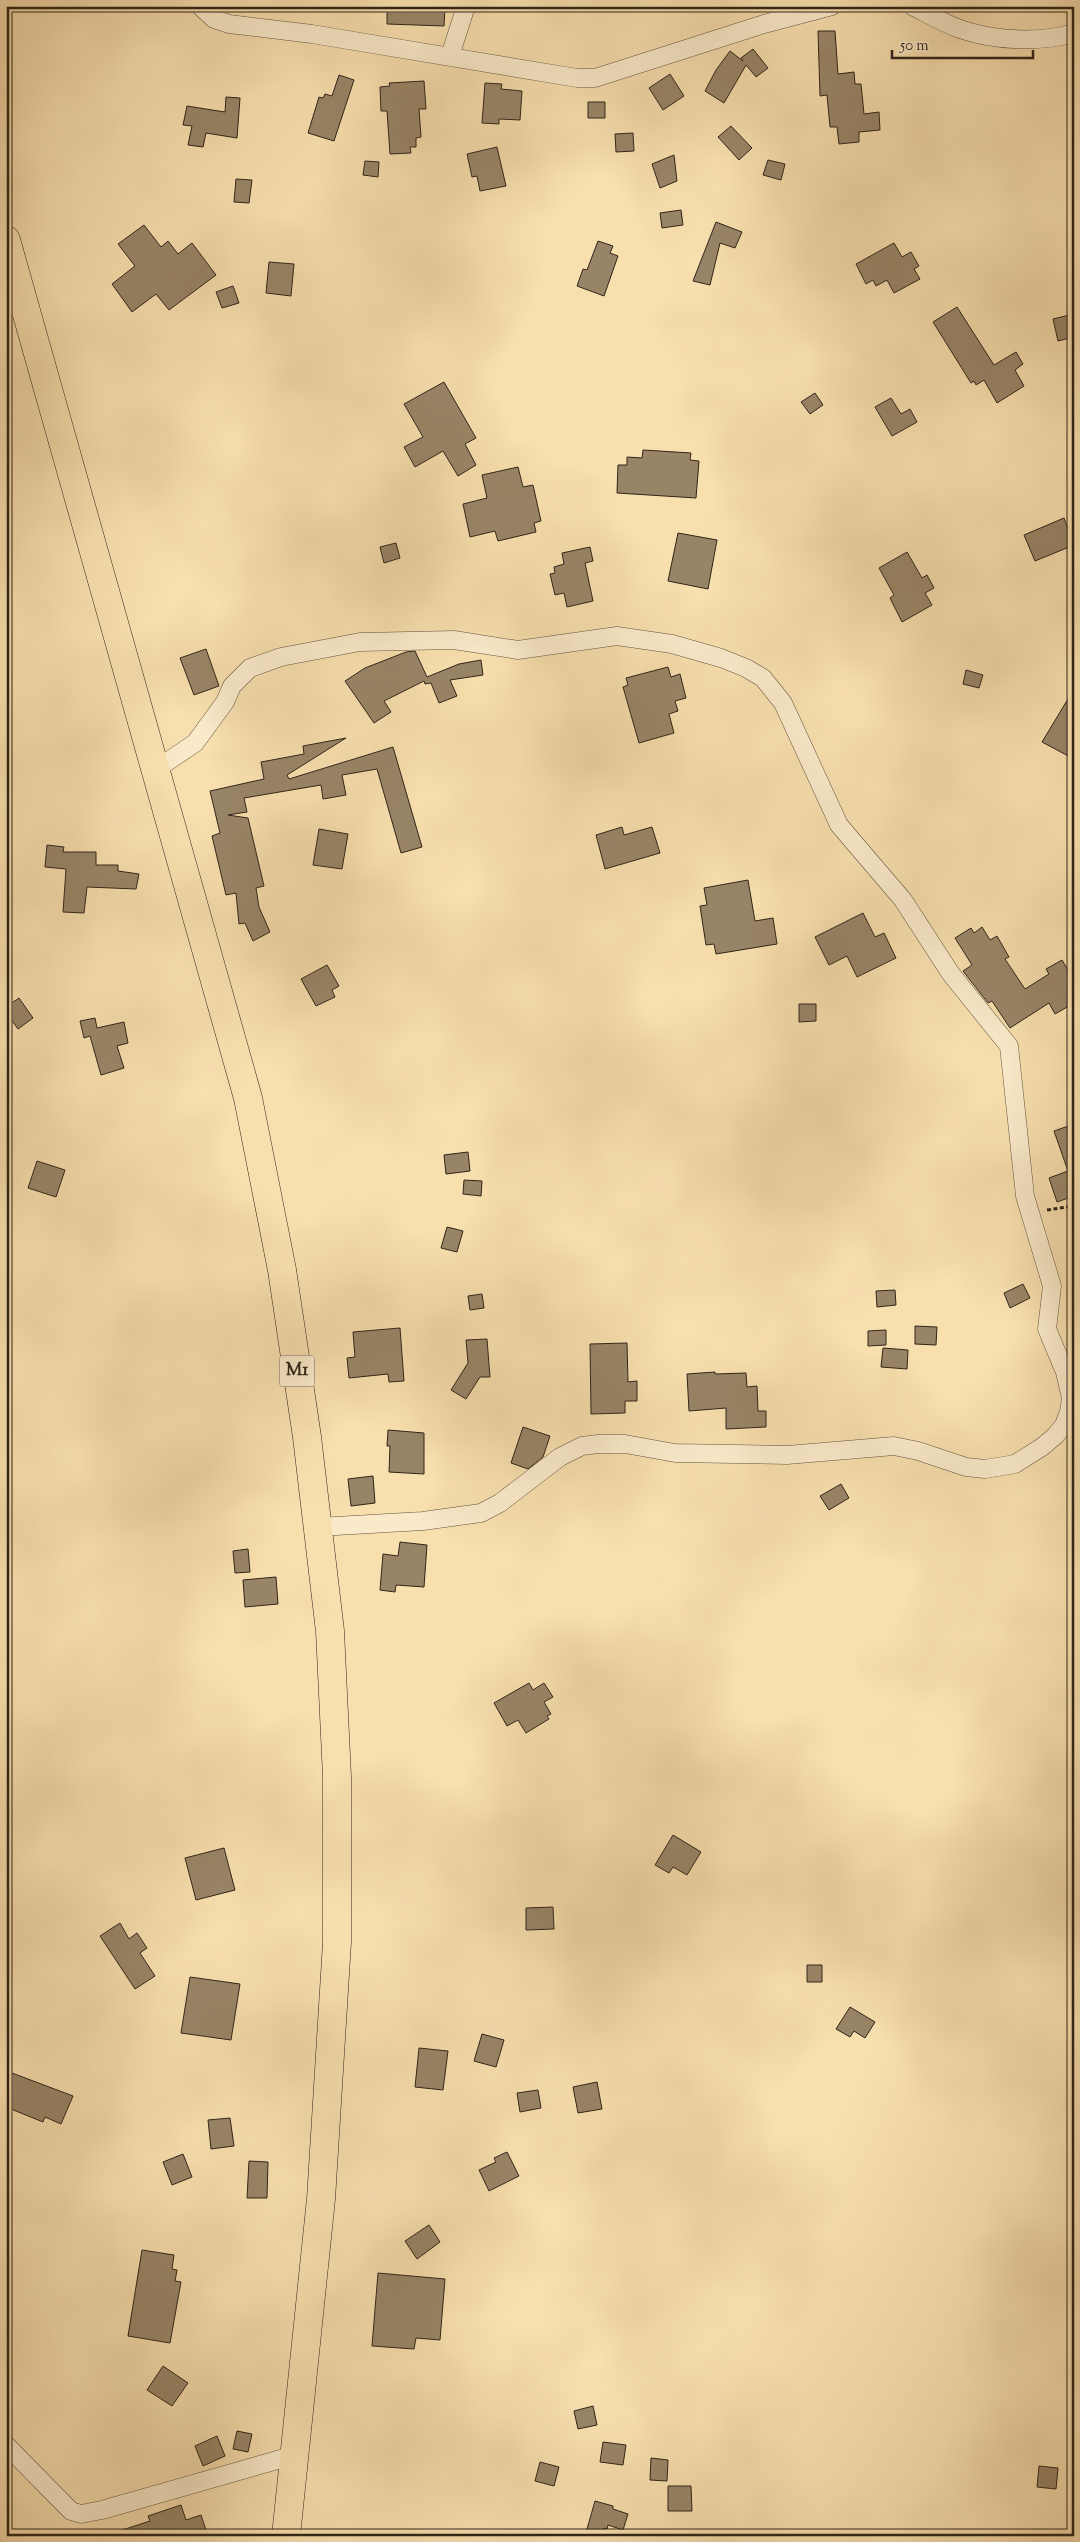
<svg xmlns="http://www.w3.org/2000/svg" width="1080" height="2542" font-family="'Sorts Mill Goudy',serif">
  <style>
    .building { fill: #988567; stroke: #30241a }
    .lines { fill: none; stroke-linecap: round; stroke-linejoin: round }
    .street-casing { stroke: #62533f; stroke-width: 19 }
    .highway-casing { stroke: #30241a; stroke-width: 29 }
    .path { stroke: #30241a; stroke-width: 3; stroke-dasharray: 4 2.5; stroke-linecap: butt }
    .street { stroke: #faeaca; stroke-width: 18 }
    .highway { stroke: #f8dfae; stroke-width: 28 }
    .labels { text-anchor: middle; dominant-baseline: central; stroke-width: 4; stroke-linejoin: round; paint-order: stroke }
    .shield { fill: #faeaca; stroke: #6d5f4f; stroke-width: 1 }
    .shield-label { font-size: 18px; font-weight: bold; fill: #30241a }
  </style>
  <rect width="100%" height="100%" fill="#f8dfae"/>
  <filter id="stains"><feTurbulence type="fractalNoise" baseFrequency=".004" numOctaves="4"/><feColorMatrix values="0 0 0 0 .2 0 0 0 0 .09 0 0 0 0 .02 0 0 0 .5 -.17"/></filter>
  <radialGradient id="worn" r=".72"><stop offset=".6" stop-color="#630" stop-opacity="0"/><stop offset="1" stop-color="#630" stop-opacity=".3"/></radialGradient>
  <path class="building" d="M 387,6 L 445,6 L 444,26 L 387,24 Z
    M 818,31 L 835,31 L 838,74 L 854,72 L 855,84 L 861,84 L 864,114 L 879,112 L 880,130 L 859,132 L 859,142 L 839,144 L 837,127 L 830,127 L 827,95 L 820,96 Z
    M 753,49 L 768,68 L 756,77 L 746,65 L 724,103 L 705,91 L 716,70 L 730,51 L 743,61 L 741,58 Z
    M 670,74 L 684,96 L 663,110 L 649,88 Z
    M 339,75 L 354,80 L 334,141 L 308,133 L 319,97 L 323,98 L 325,94 L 332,96 Z
    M 424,81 L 426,109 L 419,109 L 421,137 L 416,138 L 416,147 L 410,147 L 411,153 L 390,154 L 387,111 L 381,111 L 380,87 L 390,86 L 389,83 Z
    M 485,83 L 502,84 L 501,89 L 522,91 L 520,120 L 499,119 L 499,124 L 482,123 Z
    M 226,97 L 240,98 L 237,138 L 206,133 L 203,147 L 188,145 L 192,126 L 183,125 L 187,106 L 225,112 Z
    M 588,102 L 605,102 L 605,118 L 588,118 Z
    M 731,126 L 752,148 L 739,160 L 718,137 Z
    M 633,133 L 634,151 L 616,152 L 615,134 Z
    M 497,147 L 506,186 L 480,191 L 477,176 L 472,177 L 467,154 Z
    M 674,155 L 677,181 L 660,188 L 652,164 Z
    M 768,160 L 785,164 L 781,180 L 763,175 Z
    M 365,161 L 379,162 L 378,177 L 363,175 Z
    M 236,179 L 252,180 L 249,203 L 234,202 Z
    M 681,210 L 683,225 L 662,228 L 660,213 Z
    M 716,222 L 742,232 L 735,248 L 720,243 L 710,285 L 693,281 Z
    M 144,225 L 161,247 L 168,241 L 178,254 L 192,243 L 216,275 L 169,310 L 156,294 L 132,312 L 112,284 L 135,266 L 118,244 Z
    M 598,241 L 613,246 L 610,253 L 618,256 L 604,296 L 577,286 L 583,269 L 587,270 Z
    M 894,243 L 902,257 L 911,252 L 919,266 L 914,269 L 920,279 L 894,293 L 887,280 L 876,286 L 873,280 L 866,284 L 856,264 Z
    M 269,262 L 294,264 L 291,296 L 266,293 Z
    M 233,286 L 239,303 L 222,308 L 216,292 Z
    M 957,307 L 994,365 L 1016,352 L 1023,364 L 1015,370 L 1024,386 L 997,403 L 984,380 L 976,385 L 974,381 L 971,383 L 933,322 Z
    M 1074,314 L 1074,337 L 1058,341 L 1053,319 Z
    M 444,382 L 476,438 L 465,444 L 476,465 L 458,476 L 443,451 L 415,467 L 404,447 L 423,437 L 404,404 Z
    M 815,393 L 823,405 L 810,414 L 801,402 Z
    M 891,398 L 901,414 L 910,409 L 917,422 L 892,436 L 875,407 Z
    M 643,450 L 691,453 L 690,460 L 699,461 L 696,498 L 617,493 L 618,465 L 627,465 L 627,457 L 642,458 Z
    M 518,467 L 523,487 L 533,485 L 541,521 L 534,523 L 536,532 L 498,541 L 495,531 L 470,537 L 463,504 L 487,498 L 482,475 Z
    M 1064,518 L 1074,545 L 1035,561 L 1024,535 Z
    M 678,533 L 717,540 L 708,589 L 668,581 Z
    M 396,543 L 400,558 L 384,563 L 380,547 Z
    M 590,547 L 593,561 L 585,563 L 593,601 L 567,607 L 564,593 L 555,595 L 550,574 L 555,573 L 554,567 L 564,564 L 562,553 Z
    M 907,552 L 922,578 L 927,575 L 934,588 L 925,593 L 932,605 L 902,622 L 890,598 L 894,595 L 879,568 Z
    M 206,649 L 219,686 L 194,695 L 180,658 Z
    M 415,651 L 427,677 L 459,664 L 481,660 L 483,675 L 450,680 L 457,696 L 439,703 L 431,683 L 425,684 L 424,681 L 384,701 L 391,712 L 374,723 L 345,681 L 365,668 L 406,652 Z
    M 668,667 L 671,677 L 680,674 L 686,698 L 675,701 L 678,711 L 669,714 L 674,733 L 639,743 L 623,687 L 628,685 L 626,678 Z
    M 966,670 L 983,675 L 979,688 L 963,684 Z
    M 1074,689 L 1074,759 L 1042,742 Z
    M 346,738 L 287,775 L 289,779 L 393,747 L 422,847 L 401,853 L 377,769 L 342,775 L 346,795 L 323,799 L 321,785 L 244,798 L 247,812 L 228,815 L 248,818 L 264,886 L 256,888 L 259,907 L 270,932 L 253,941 L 245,923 L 239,924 L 236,893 L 226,895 L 212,836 L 220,833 L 210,791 L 264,779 L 261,762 L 304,754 L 303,746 Z
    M 622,827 L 624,835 L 652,827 L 660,853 L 605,869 L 596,835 Z
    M 319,829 L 348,834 L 342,869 L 313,865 Z
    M 47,845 L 64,847 L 63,852 L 96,852 L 96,865 L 118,865 L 118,871 L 139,874 L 136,889 L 87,887 L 84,913 L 63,912 L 66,869 L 45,867 Z
    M 748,880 L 755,921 L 773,918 L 777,944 L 716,954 L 714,944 L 706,945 L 700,906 L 707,905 L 704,888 Z
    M 863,913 L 875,937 L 884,933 L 896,958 L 857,977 L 847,956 L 829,965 L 815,937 Z
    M 982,927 L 990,940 L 997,936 L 1009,957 L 1005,959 L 1025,989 L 1049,974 L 1046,969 L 1062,960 L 1074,980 L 1074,1003 L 1055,1014 L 1049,1003 L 1010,1028 L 992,1001 L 988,1003 L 963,971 L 972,965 L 955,938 L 971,928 L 974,933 Z
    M 327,965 L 339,986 L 332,990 L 335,997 L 316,1006 L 301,979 Z
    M 19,998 L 33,1018 L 18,1029 L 6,1012 L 6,1007 Z
    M 799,1004 L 816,1004 L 816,1021 L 799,1022 Z
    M 95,1018 L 97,1028 L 124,1022 L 128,1043 L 117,1046 L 124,1068 L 101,1075 L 90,1036 L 84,1038 L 80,1021 Z
    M 1074,1124 L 1074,1196 L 1057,1202 L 1049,1178 L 1068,1171 L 1054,1131 Z
    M 468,1152 L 470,1171 L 446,1174 L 444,1155 Z
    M 37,1161 L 65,1170 L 56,1197 L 28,1188 Z
    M 464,1180 L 482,1181 L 481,1196 L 463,1194 Z
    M 447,1227 L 463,1231 L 457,1252 L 441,1248 Z
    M 1023,1284 L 1030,1298 L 1010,1308 L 1004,1293 Z
    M 895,1290 L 896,1305 L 877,1307 L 876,1291 Z
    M 482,1294 L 484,1308 L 470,1310 L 468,1296 Z
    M 915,1326 L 937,1327 L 936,1345 L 915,1344 Z
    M 400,1328 L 404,1381 L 389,1382 L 388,1374 L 349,1378 L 347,1358 L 355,1357 L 353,1332 Z
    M 886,1330 L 886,1345 L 868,1346 L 868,1331 Z
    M 487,1339 L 490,1377 L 480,1377 L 466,1399 L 451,1390 L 468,1363 L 466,1340 Z
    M 627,1343 L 628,1382 L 637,1381 L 637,1401 L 625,1401 L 625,1413 L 591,1414 L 590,1344 Z
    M 883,1348 L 908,1350 L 907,1369 L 881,1367 Z
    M 715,1372 L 715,1374 L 746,1373 L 747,1387 L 757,1386 L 758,1411 L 766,1411 L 766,1427 L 726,1429 L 726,1408 L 689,1411 L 687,1374 Z
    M 523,1427 L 550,1436 L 543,1457 L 528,1469 L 511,1463 Z
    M 388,1430 L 424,1433 L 424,1474 L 389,1472 L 390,1446 L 387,1446 Z
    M 373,1476 L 375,1503 L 351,1506 L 348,1479 Z
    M 841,1484 L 849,1498 L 829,1510 L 820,1496 Z
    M 400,1542 L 427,1545 L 424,1587 L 396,1585 L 395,1592 L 380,1590 L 383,1554 L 398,1556 Z
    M 248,1549 L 250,1572 L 235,1573 L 233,1551 Z
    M 276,1577 L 278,1604 L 245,1607 L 243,1580 Z
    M 529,1683 L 533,1690 L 544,1683 L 553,1697 L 544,1702 L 551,1714 L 547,1716 L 549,1719 L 526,1733 L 518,1720 L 507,1726 L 494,1703 Z
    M 673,1835 L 701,1852 L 687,1875 L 673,1867 L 669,1873 L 655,1865 Z
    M 224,1848 L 235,1890 L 196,1900 L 185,1858 Z
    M 553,1907 L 554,1929 L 526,1930 L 526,1908 Z
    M 120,1923 L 129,1939 L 137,1933 L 147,1948 L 140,1953 L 155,1976 L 135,1989 L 100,1936 Z
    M 807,1965 L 822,1965 L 822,1982 L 807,1982 Z
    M 190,1977 L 240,1984 L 231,2040 L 181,2033 Z
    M 850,2007 L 875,2022 L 865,2038 L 854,2031 L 850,2037 L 836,2029 Z
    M 482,2034 L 504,2040 L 496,2067 L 474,2061 Z
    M 419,2048 L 448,2051 L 443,2090 L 415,2087 Z
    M 12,2073 L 73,2096 L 61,2124 L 45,2117 L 43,2122 L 6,2107 L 6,2088 Z
    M 597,2082 L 602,2109 L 578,2113 L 573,2087 Z
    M 538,2090 L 541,2108 L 520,2112 L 517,2093 Z
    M 230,2118 L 234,2146 L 211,2149 L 208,2120 Z
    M 507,2152 L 519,2176 L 489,2191 L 479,2170 L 496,2162 L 494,2158 Z
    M 183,2154 L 192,2177 L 172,2185 L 163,2162 Z
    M 249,2161 L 268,2162 L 267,2198 L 247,2198 Z
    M 429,2225 L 440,2242 L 417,2259 L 405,2241 Z
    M 142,2250 L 174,2255 L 172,2269 L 177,2270 L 175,2281 L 181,2282 L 170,2343 L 128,2336 Z
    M 378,2273 L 445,2279 L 440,2340 L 416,2338 L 414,2349 L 372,2346 Z
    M 163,2366 L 188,2383 L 172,2406 L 147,2390 Z
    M 593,2406 L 597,2425 L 578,2429 L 574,2411 Z
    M 237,2431 L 252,2434 L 248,2452 L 233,2449 Z
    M 217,2436 L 225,2456 L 203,2466 L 195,2446 Z
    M 603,2442 L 626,2445 L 623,2465 L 600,2462 Z
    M 651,2458 L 668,2460 L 667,2481 L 650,2480 Z
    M 540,2462 L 559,2467 L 554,2486 L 535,2481 Z
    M 1039,2466 L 1058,2468 L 1056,2489 L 1037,2487 Z
    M 668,2486 L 691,2486 L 692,2511 L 668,2511 Z
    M 595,2501 L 613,2506 L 613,2509 L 628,2514 L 623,2530 L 608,2525 L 607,2529 L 604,2528 L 603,2536 L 585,2536 Z
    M 181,2505 L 186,2520 L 201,2515 L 208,2536 L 114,2536 L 113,2533 L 150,2521 L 148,2516 Z"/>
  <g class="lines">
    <defs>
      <path id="street" d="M 200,6 L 214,19 L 229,24 L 312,34 L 577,78 L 595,78 L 764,24 L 832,6
        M 912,6 C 928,14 943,23 960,29 C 994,41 1040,43 1074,33
        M 450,56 L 466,6
        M 155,770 L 195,743 L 225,702 L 232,686 L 250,668 L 281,657 L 360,642 L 454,640 L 518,650 L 617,636 L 672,644 L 721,658 L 746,668 L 763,678 L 783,703 L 839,825 L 903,900 L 951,974 L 1009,1046 L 1025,1196 L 1052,1286 L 1047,1329 L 1065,1372 L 1071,1398 L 1069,1412 L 1064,1425 L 1055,1436 L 1042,1447 L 1015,1464 L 985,1469 L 966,1467 L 918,1451 L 894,1446 L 787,1455 L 675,1453 L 625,1444 L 598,1444 L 582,1446 L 560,1457 L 500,1503 L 481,1513 L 423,1521 L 318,1527
        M 6,2445 L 71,2511 L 81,2514 L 102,2510 L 295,2455"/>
      <path id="highway" d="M 6,240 L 248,1098 L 282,1270 L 307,1437 L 330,1631 L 337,1777 L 337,1942 L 321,2199 L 286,2536"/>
    </defs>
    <use href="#street" class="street-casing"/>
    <use href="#highway" class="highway-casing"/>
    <path class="path" d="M 1047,1210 L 1074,1206"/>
    <use href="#street" class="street"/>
    <use href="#highway" class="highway"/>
  </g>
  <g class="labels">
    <rect class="shield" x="279.5" y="1355.5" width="35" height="31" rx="4"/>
    <g class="shield-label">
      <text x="297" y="1371">M1</text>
    </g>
  </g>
  <rect width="1080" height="2542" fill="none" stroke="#f8dfae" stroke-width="25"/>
  <rect x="8" y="8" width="1065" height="2527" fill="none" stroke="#30241a" stroke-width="2.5"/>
  <rect x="12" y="12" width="1055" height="2517" fill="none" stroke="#30241a"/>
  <path d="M892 50v8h141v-8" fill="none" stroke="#30241a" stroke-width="2.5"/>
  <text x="900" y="50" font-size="15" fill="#30241a" stroke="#faeaca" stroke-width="4" paint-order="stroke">50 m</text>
  <rect width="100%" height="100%" filter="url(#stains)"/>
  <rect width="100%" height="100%" fill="url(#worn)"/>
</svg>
